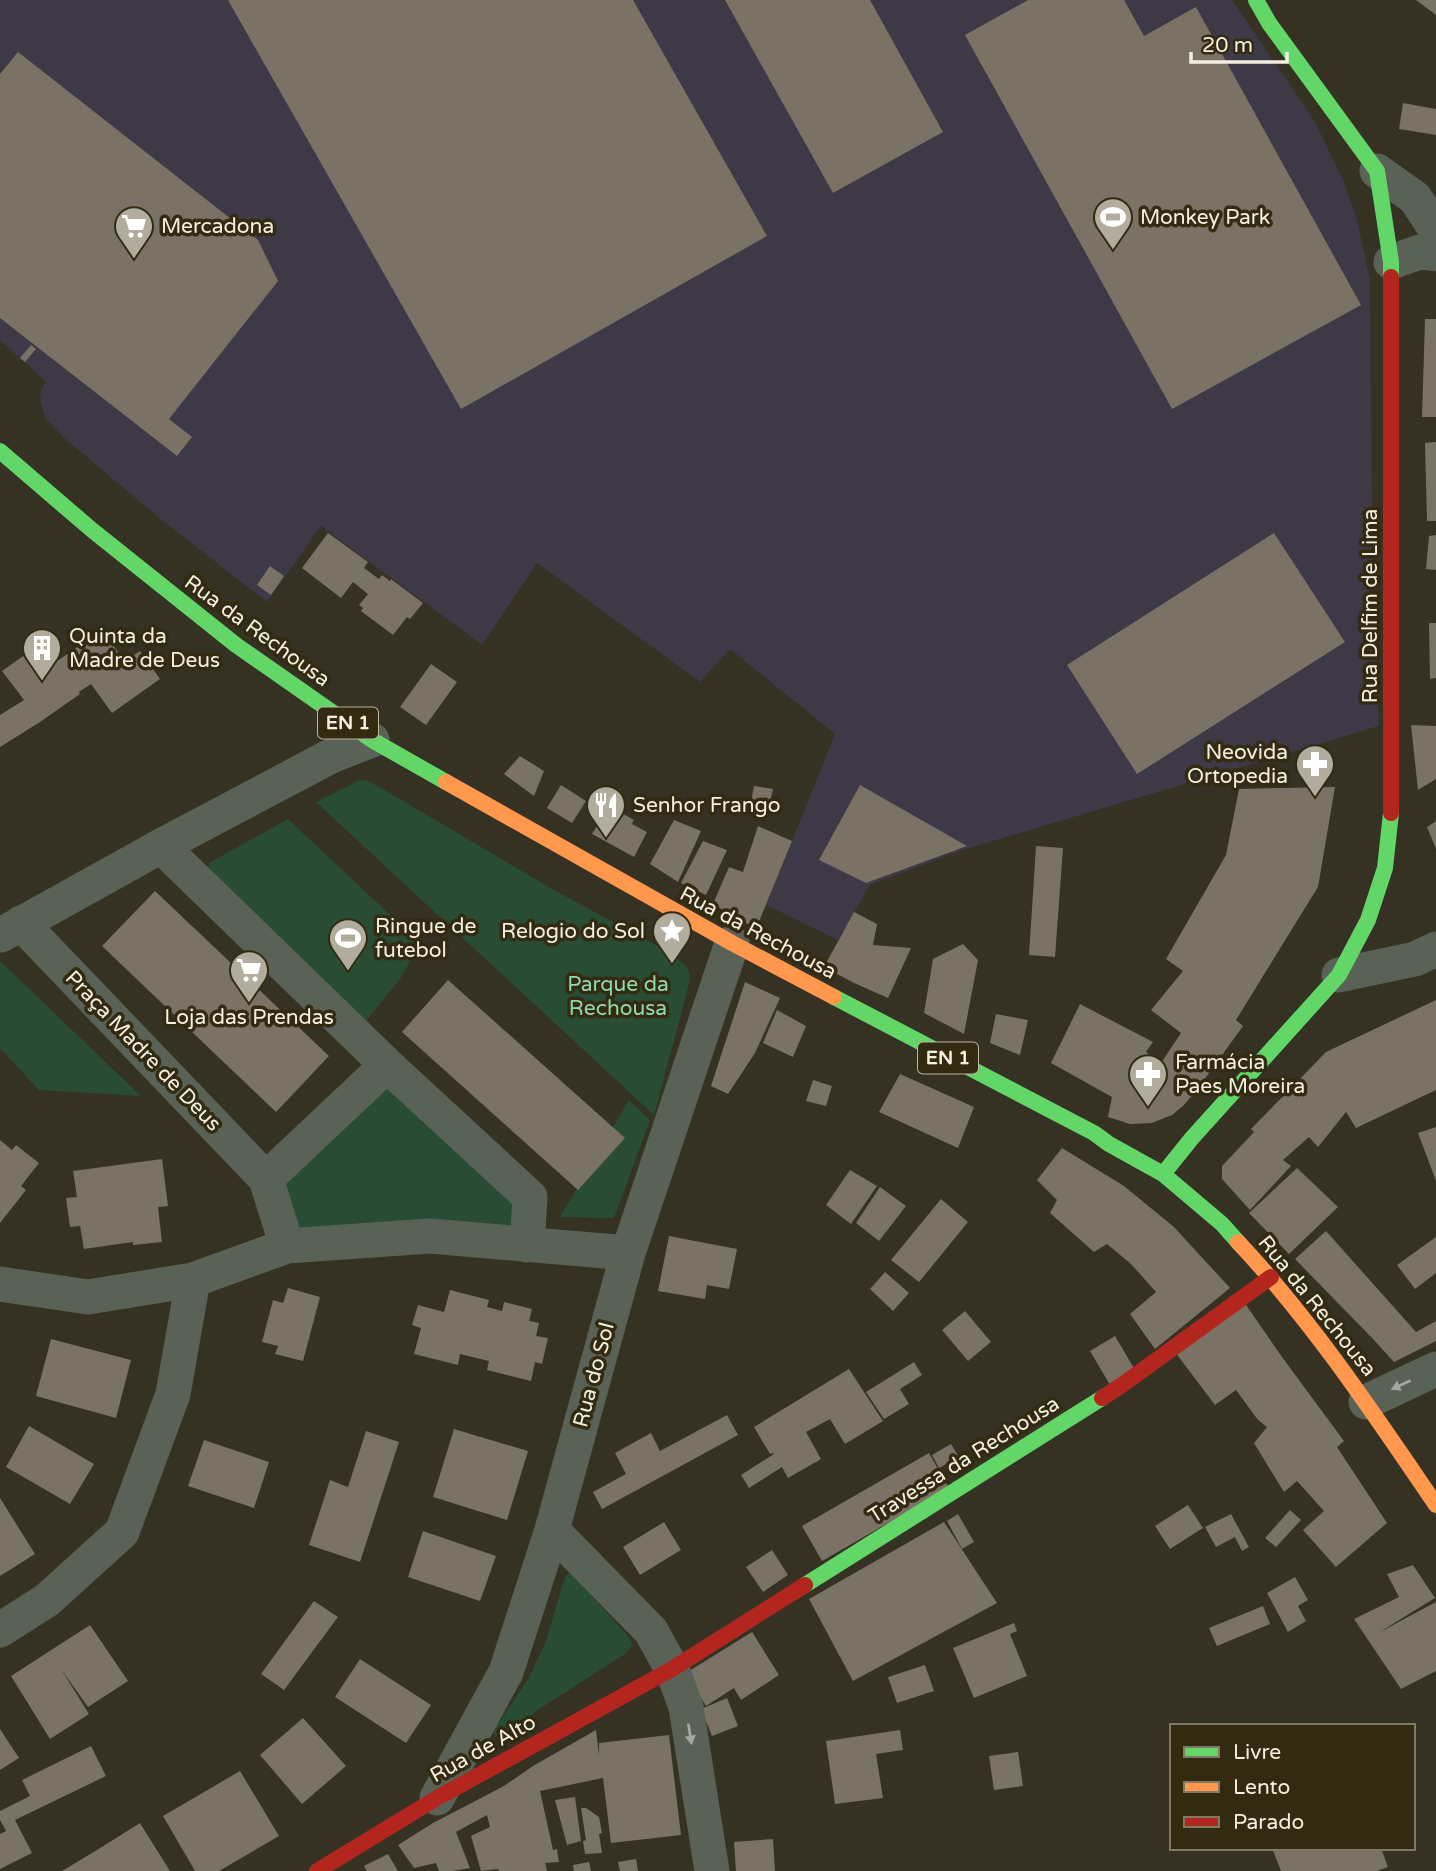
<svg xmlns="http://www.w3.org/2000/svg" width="1436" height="1871" font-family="'Varela Round',sans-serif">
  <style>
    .commercial { fill: #3d3946 }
    .green { fill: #294d34 }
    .building { fill: #7a7264 }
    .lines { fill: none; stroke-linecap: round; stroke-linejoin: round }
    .street { stroke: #5a6258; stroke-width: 35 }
    .fast { stroke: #63d668; stroke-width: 16 }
    .slow { stroke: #ff974d; stroke-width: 16 }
    .jam { stroke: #b3261e; stroke-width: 16 }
    .oneway { fill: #a7a89c }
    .labels { text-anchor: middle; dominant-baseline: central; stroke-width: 7; stroke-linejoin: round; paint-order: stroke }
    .shield { fill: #322b12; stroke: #bab4a2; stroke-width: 2 }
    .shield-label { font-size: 19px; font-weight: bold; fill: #f4efe0 }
    .poi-label { font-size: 21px; fill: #f4efe0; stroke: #322b12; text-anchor: start }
    .street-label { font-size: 21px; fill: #f4efe0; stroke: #322b12 }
    .park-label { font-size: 21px; fill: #92d9ab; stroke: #322b12 }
  </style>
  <rect width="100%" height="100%" fill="#353123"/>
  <path class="commercial" d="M 0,0 L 1232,0 L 1315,122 L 1344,182 L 1356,216 L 1370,280 L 1373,621 L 1379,726 L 963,850 L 870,885 L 838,940 L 766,905 L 835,734 L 730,649 L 700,682 L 537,563 L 482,645 L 321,526 L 267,602 L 158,517 L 63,437 L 45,418 L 40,399 L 41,389 L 46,382 L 0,340 Z"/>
  <path class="green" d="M 360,780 L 368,781 L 381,788 L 554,890 L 659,947 L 679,960 L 687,967 L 690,976 L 689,984 L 654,1115 L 316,802 Z
    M 288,819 L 420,943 L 400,979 L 361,1027 L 208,870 L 209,863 Z
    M 0,961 L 141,1096 L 39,1090 L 0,1048 Z
    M 386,1075 L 525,1201 L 521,1237 L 292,1240 L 272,1181 Z
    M 629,1100 L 650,1120 L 614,1218 L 560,1217 Z
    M 571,1573 L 628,1636 L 632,1643 L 631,1647 L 625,1654 L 536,1711 L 508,1736 L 498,1737 L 492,1732 L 529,1678 L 546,1641 L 563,1583 L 567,1574 Z"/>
  <path class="building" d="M 228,0 L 633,0 L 767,236 L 461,409 Z
    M 725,0 L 870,0 L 943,132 L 833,193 Z
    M 1028,0 L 1124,0 L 1144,36 L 1196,7 L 1361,305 L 1172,409 L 965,35 Z
    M 1416,0 L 1436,0 L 1436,15 Z
    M 18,52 L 258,240 L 278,281 L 169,419 L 192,437 L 177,456 L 0,318 L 0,74 Z
    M 1403,103 L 1436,109 L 1436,135 L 1399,129 Z
    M 1425,319 L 1436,319 L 1436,417 L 1422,417 Z
    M 31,345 L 36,349 L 25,362 L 20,358 Z
    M 1436,442 L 1436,521 L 1427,521 L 1425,443 Z
    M 328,533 L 368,562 L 364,568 L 379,579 L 382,575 L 390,581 L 391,579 L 423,603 L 410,619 L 407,617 L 393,635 L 361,611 L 363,608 L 359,605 L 368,594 L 353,582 L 341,598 L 302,568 Z
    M 1274,533 L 1345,642 L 1137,774 L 1067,665 Z
    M 1436,535 L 1436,570 L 1426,569 L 1429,536 Z
    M 270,566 L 284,576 L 271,595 L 257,585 Z
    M 1429,623 L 1436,623 L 1436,678 L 1430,679 Z
    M 103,630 L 124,661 L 140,651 L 160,679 L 112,713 L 91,684 L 79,692 L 80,694 L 40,722 L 0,747 L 0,715 L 24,700 L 2,671 L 43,642 L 57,661 Z
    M 431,664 L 457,682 L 426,725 L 400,707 Z
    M 1411,725 L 1436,726 L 1436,779 L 1418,790 Z
    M 520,756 L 544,771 L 534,796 L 504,774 Z
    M 561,785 L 586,801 L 572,823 L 547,808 Z
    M 860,785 L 967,846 L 866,883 L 819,860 Z
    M 754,786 L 773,789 L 767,816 L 749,812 Z
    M 1335,787 L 1318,887 L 1236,1020 L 1243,1026 L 1196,1091 L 1183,1106 L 1172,1115 L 1152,1123 L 1130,1124 L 1108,1117 L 1112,1097 L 1051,1063 L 1080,1004 L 1153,1042 L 1146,1052 L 1161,1063 L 1181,1033 L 1151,1010 L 1183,971 L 1166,959 L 1226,855 L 1239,789 Z
    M 609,806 L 634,820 L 632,824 L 647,832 L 634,857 L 592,834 Z
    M 674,820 L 701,831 L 678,882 L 650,864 Z
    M 1436,821 L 1436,849 L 1427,827 Z
    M 758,826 L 792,841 L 756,929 L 713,904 L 729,867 L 743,872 Z
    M 703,841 L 727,850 L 706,895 L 681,883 Z
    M 1036,846 L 1063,848 L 1055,957 L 1029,955 Z
    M 155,891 L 329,1056 L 276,1112 L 102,946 Z
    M 854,912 L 877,924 L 873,945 L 911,948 L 888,998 L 854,983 L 824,967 Z
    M 963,944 L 978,960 L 964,1034 L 924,1013 L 933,959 Z
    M 448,980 L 625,1138 L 578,1190 L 402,1032 Z
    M 745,982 L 780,998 L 755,1053 L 728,1094 L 711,1086 Z
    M 1436,1000 L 1436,1090 L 1356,1128 L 1346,1112 L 1318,1147 L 1309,1137 L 1283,1160 L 1291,1166 L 1250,1210 L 1222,1179 L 1222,1166 L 1254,1132 L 1251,1129 L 1326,1052 Z
    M 777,1010 L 806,1026 L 793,1057 L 763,1043 Z
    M 996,1014 L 1028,1020 L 1020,1055 L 990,1043 Z
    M 900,1074 L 974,1107 L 958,1148 L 879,1112 Z
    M 813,1080 L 832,1086 L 826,1106 L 806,1101 Z
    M 1436,1127 L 1436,1181 L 1418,1133 Z
    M 0,1140 L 12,1150 L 16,1145 L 39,1163 L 21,1186 L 26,1190 L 0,1223 Z
    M 1062,1148 L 1124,1186 L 1174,1227 L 1230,1288 L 1155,1349 L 1130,1314 L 1156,1292 L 1131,1264 L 1107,1244 L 1094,1252 L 1050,1213 L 1057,1200 L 1037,1180 Z
    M 162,1159 L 168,1206 L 158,1207 L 162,1242 L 133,1245 L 133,1242 L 84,1249 L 80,1226 L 70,1227 L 66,1198 L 77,1197 L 73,1171 Z
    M 1297,1168 L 1338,1207 L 1289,1254 L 1249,1213 Z
    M 850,1170 L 877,1186 L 851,1224 L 826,1205 Z
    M 880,1187 L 906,1206 L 879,1241 L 856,1223 Z
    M 941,1199 L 968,1222 L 919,1282 L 891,1260 Z
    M 1326,1231 L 1416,1332 L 1436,1321 L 1436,1341 L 1394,1362 L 1373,1339 L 1295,1259 Z
    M 669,1236 L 737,1249 L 729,1289 L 707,1285 L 705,1299 L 658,1291 Z
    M 1436,1237 L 1436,1273 L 1415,1289 L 1397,1265 Z
    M 885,1272 L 909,1293 L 893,1311 L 870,1289 Z
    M 288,1288 L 320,1297 L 303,1361 L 275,1354 L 278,1346 L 262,1342 L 273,1300 L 283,1303 Z
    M 450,1290 L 489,1300 L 487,1307 L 502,1311 L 504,1302 L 532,1309 L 529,1321 L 539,1323 L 536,1336 L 548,1338 L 542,1364 L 535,1362 L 531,1381 L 487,1370 L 489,1361 L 460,1354 L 458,1365 L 414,1354 L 421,1328 L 412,1325 L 418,1305 L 444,1312 Z
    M 1244,1302 L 1282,1357 L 1344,1441 L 1337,1447 L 1387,1523 L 1336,1567 L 1303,1530 L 1324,1511 L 1297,1481 L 1284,1492 L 1254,1443 L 1267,1427 L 1258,1420 L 1236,1390 L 1215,1405 L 1175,1352 Z
    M 965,1311 L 991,1342 L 968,1361 L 942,1330 Z
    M 1115,1336 L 1135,1370 L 1110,1385 L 1090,1351 Z
    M 51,1339 L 131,1360 L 116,1418 L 36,1396 Z
    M 914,1362 L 922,1375 L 900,1389 L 909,1404 L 884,1419 L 866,1392 Z
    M 849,1369 L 883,1421 L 845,1444 L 830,1419 L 806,1432 L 821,1459 L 788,1478 L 782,1467 L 749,1488 L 741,1475 L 774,1454 L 773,1453 L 770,1454 L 754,1427 Z
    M 727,1415 L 738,1435 L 602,1509 L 593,1492 L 626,1474 L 615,1453 L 651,1433 L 660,1451 Z
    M 29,1426 L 94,1464 L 70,1504 L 6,1467 Z
    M 454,1429 L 528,1451 L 507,1520 L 433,1497 Z
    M 366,1431 L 399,1442 L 360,1562 L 309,1545 L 330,1480 L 348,1487 Z
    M 204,1440 L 269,1462 L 254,1508 L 188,1486 Z
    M 951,1444 L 959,1457 L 939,1468 L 932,1455 Z
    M 929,1453 L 949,1488 L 822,1561 L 802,1526 Z
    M 0,1498 L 35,1554 L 0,1576 Z
    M 1188,1505 L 1203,1528 L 1170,1549 L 1155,1526 Z
    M 1290,1510 L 1301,1520 L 1276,1547 L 1265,1538 Z
    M 958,1514 L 974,1542 L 962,1549 L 947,1521 Z
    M 1231,1514 L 1249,1547 L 1242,1551 L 1235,1537 L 1216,1547 L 1205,1527 Z
    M 664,1522 L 681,1550 L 640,1575 L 623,1547 Z
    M 944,1522 L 997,1603 L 853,1681 L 809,1599 Z
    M 423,1531 L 496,1556 L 480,1601 L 408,1577 Z
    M 772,1550 L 788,1575 L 763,1592 L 746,1567 Z
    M 1413,1565 L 1435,1598 L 1378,1633 L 1436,1602 L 1436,1671 L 1401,1689 L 1354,1619 L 1399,1597 L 1387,1574 Z
    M 1295,1577 L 1308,1600 L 1298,1606 L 1306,1621 L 1288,1632 L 1267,1593 Z
    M 314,1601 L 338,1617 L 284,1690 L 261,1674 Z
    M 1263,1606 L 1270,1624 L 1217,1646 L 1209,1628 Z
    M 1014,1623 L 1017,1631 L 1010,1634 L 1027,1676 L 974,1698 L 953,1648 Z
    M 90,1625 L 128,1681 L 88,1707 L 61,1669 L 89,1714 L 50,1739 L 11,1676 Z
    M 752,1632 L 779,1675 L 741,1700 L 734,1688 L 706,1706 L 686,1673 Z
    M 360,1659 L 431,1705 L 406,1743 L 335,1697 Z
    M 925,1665 L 934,1691 L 897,1703 L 888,1677 Z
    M 727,1698 L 738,1726 L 712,1736 L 701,1709 Z
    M 303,1718 L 346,1766 L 302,1804 L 260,1755 Z
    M 0,1729 L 19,1758 L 0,1770 Z
    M 596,1730 L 599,1755 L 599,1743 L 669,1735 L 681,1835 L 611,1843 L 603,1778 L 540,1791 L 553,1850 L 557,1849 L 559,1862 L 545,1863 L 547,1871 L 499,1871 L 498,1869 L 481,1871 L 471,1836 L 490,1827 L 487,1815 L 456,1832 L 470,1868 L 453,1871 L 439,1871 L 436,1863 L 414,1868 L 398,1845 L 433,1823 L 504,1786 L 533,1766 Z
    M 900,1730 L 903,1750 L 876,1754 L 883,1798 L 835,1804 L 826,1741 Z
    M 91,1746 L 106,1776 L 15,1820 L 32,1853 L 0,1869 L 0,1834 L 6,1831 L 0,1820 L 0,1811 L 30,1796 L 22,1780 Z
    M 1018,1752 L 1023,1786 L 994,1790 L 989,1756 Z
    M 240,1771 L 279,1836 L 219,1871 L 195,1871 L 163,1816 Z
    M 575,1797 L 581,1841 L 567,1845 L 555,1800 Z
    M 581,1808 L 586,1808 L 599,1817 L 602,1833 L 599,1834 L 602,1853 L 585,1854 L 583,1841 L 586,1840 Z
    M 140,1823 L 170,1871 L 62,1871 L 97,1850 Z
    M 773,1839 L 775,1871 L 736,1871 L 734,1842 Z
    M 1272,1848 L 1381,1848 L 1388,1867 L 1377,1871 L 1281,1871 Z
    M 388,1854 L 398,1871 L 367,1871 L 364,1866 Z
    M 636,1859 L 638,1871 L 620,1871 L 618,1862 Z
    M 589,1862 L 591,1871 L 574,1871 L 573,1865 Z"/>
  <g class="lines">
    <path class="street" d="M 1377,171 L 1415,198 L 1436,230
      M 1391,262 L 1420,252 L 1436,254
      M 161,846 L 387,1065
      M 21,923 L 266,1179 L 287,1246
      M 1,935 L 161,846 L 331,756 L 372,740
      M 1339,975 L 1415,959 L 1436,949
      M 266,1179 L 387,1065 L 530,1197 L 527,1245
      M 0,1284 L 88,1297 L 193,1280 L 287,1246 L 430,1236 L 628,1253
      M 1366,1402 L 1436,1369
      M 552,1530 L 651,1631 L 672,1669 L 686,1707 L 712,1871
      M 0,1630 L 47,1600 L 122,1532 L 173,1394 L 193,1280
      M 437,1798 L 506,1672 L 552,1530 L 628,1253 L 732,943"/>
    <path class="fast" d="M 1256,0 L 1269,23 L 1377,171 L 1391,262 L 1391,277
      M 0,451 L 92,530 L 236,645 L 372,740 L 446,782
      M 834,997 L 1094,1133 L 1109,1144 L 1163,1174 L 1222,1224 L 1238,1242
      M 1163,1174 L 1192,1138 L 1339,975 L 1368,920 L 1385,868 L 1391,813
      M 805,1585 L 1102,1398"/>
    <path class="slow" d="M 446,782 L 732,943 L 834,997
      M 1238,1242 C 1313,1322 1374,1414 1436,1505"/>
    <path class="jam" d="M 1391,277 L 1391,813
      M 1102,1398 L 1122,1385 L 1271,1277
      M 317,1871 L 437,1798 L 672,1669 L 805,1585"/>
  </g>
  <defs><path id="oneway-solid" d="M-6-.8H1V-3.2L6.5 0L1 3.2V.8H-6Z" transform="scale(1.75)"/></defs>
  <g class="oneway">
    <use href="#oneway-solid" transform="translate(1401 1385) rotate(155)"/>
    <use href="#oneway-solid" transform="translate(690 1734) rotate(81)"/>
  </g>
  <defs>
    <symbol id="stadium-pin" viewBox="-11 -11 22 30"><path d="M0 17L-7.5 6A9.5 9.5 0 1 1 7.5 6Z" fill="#b1ac9e" stroke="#322b12"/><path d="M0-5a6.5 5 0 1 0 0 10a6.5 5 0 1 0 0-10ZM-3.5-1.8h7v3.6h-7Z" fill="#fff"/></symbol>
    <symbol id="supermarket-pin" viewBox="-11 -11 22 30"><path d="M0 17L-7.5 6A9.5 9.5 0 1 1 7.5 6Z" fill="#b1ac9e" stroke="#322b12"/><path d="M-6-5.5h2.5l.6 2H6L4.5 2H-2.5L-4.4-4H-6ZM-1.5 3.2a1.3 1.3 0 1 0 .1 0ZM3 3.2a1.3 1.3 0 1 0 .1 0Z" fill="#fff"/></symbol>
    <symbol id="building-pin" viewBox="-11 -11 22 30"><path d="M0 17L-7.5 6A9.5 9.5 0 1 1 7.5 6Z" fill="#b1ac9e" stroke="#322b12"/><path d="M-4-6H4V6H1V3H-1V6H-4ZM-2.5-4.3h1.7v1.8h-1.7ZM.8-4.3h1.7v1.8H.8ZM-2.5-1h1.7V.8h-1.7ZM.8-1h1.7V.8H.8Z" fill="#fff"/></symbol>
    <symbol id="pharmacy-pin" viewBox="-11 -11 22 30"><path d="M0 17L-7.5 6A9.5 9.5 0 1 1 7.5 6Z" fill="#b1ac9e" stroke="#322b12"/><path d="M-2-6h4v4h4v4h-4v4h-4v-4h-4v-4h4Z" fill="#fff"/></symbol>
    <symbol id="restaurant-pin" viewBox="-11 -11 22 30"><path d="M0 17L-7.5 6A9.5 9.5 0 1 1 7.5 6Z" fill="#b1ac9e" stroke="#322b12"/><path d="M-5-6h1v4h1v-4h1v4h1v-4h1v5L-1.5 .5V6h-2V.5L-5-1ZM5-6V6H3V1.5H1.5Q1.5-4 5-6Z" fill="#fff"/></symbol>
    <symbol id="sight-pin" viewBox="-11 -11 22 30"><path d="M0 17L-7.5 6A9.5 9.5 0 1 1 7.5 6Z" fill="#b1ac9e" stroke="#322b12"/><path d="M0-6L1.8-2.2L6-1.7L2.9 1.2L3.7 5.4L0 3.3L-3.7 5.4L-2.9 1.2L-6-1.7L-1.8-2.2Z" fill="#fff"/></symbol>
  </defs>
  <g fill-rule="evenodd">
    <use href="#stadium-pin" x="1091" y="195" width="44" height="60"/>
    <use href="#supermarket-pin" x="112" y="204" width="44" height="60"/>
    <use href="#building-pin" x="20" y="626" width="44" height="60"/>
    <use href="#pharmacy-pin" x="1293" y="742" width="44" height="60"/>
    <use href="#restaurant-pin" x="584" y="783" width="44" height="60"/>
    <use href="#sight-pin" x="650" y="909" width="44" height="60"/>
    <use href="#stadium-pin" x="326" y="916" width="44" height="60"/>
    <use href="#supermarket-pin" x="227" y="948" width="44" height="60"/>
    <use href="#pharmacy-pin" x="1126" y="1052" width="44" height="60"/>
  </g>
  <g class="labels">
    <g class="shield">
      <rect x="318" y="707.5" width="60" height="31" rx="5"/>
      <rect x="918" y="1042.5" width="60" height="31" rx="5"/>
    </g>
    <g class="shield-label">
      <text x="348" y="723">EN 1</text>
      <text x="948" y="1058">EN 1</text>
    </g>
    <g class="poi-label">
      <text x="1140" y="217">Monkey Park</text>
      <text x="161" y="226">Mercadona</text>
      <text x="69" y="636">Quinta da<tspan x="69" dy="24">Madre de Deus</tspan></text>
      <text x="1288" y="752" text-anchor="end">Neovida<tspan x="1288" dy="24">Ortopedia</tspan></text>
      <text x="633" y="805">Senhor Frango</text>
      <text x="375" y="926">Ringue de<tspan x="375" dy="24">futebol</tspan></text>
      <text x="645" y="931" text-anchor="end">Relogio do Sol</text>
      <text x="249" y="1017" text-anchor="middle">Loja das Prendas</text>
      <text x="1175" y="1062">Farmácia<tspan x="1175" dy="24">Paes Moreira</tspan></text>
    </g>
    <g class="street-label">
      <text transform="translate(1370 606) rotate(-90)">Rua Delfim de Lima</text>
      <text transform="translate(257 631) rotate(36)">Rua da Rechousa</text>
      <text transform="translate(758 933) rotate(28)">Rua da Rechousa</text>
      <text transform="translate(143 1051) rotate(46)">Praça Madre de Deus</text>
      <text transform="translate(1317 1306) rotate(51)">Rua da Rechousa</text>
      <text transform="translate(594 1375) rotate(-75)">Rua do Sol</text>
      <text transform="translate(964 1460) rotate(-32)">Travessa da Rechousa</text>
      <text transform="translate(483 1749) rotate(-29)">Rua de Alto</text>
    </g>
    <g class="park-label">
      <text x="618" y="984">Parque da<tspan x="618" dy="24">Rechousa</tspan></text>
    </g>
  </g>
  <rect x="1170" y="1724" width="245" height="126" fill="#322b12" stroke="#807964" stroke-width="2"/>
  <rect x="1184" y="1747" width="35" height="10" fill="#63d668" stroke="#807964" stroke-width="2"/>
  <text x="1233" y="1759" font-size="21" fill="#f4efe0">Livre</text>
  <rect x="1184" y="1782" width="35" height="10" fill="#ff974d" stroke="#807964" stroke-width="2"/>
  <text x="1233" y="1794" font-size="21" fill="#f4efe0">Lento</text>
  <rect x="1184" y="1817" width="35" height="10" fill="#b3261e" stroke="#807964" stroke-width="2"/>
  <text x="1233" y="1829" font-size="21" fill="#f4efe0">Parado</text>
  <path d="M1191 52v10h96v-10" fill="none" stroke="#f4efe0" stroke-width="3.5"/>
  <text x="1202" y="52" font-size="21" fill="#f4efe0" stroke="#322b12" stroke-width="5" paint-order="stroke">20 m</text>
</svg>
